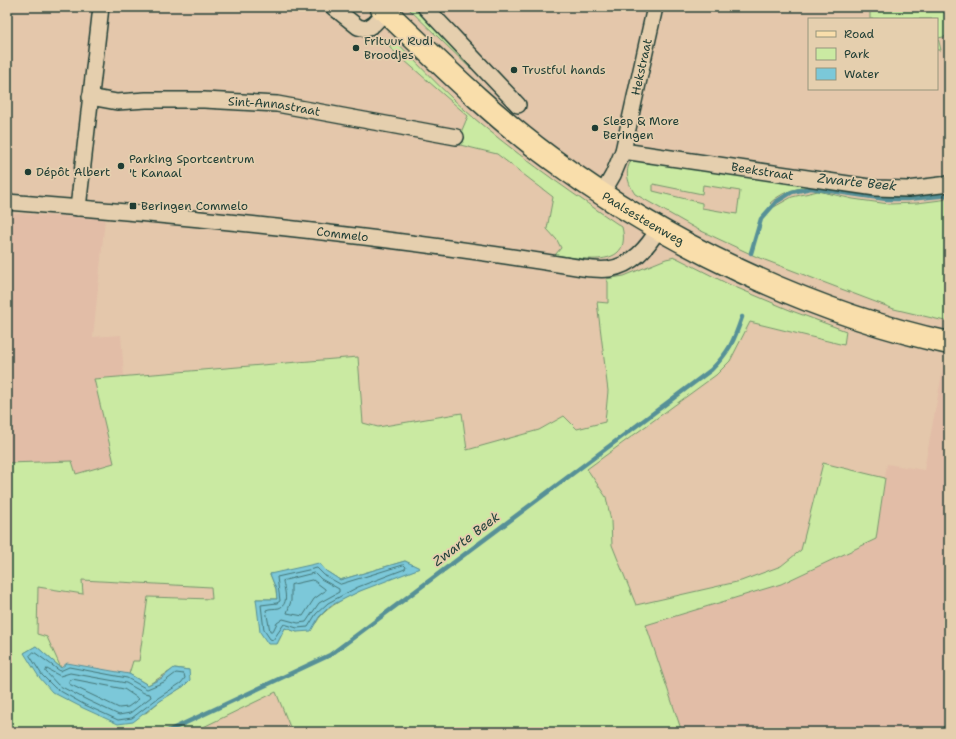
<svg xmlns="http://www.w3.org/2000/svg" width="956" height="739" font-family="'Shantell Sans',sans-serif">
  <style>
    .built { fill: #e2bda7 }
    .green { fill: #caeaa2; stroke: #74946b; fill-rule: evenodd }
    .water { fill: #7bc8d9; stroke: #569097 }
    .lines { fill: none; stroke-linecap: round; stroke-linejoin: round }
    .shore { stroke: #447576; stroke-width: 1 }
    .stream { stroke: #569097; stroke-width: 4.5 }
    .minor-casing { stroke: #1f3d34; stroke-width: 18 }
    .primary-casing { stroke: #1f3d34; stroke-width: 25 }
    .minor { stroke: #e5cfae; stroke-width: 15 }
    .primary { stroke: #f9deab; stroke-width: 22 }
    .poi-dot { fill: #1f3d34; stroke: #e5cfae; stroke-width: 1.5 }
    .labels { text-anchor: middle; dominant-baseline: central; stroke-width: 3.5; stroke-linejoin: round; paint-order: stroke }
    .poi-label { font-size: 12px; fill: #1f3d34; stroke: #e5cfae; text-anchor: start }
    .street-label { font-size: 12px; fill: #1f3d34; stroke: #e5cfae }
    .water-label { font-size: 13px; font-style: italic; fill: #24443c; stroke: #e5cfae }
  </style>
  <rect width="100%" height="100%" fill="#e4c7ab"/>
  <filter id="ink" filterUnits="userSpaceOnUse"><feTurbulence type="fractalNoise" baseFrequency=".025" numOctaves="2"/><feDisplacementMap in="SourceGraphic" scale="8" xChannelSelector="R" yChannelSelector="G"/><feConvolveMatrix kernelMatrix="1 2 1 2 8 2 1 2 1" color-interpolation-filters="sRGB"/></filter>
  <g filter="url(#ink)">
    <path class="built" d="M 7,213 L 105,219 L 93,337 L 121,335 L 124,376 L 94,379 L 114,463 L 76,474 L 72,461 L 7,463 Z
      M 944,363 L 949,364 L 949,732 L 682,732 L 646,625 L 781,584 L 876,539 L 887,464 L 924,470 Z"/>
    <path class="green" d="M 407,7 L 419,7 L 475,64 L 471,69 Z
      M 870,7 L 949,7 L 949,36 L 938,38 L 941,50 L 937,50 L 937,19 L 870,19 Z
      M 395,40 C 424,71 454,102 487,129 C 530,164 576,196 622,227 C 633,271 579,258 555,255 L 561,248 L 557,240 L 547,229 L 553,197 L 497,154 L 456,144 L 468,116 L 389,47 Z
      M 633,159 L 949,191 C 930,193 907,198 888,196 C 848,193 803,173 770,203 L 774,207 L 792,197 L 818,191 L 853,199 L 889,204 L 917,203 L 949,199 L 949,322 L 894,309 L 757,257 L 695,228 L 635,194 C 628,184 623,169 633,159 ZM 653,184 L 702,194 L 703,185 L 740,191 L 737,214 L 702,208 L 702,203 L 653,191 Z
      M 675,257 L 728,284 L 792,311 L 846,331 L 844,345 L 750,322 L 730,361 L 716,375 L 587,469 L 606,497 L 611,521 L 612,545 L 636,605 L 741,581 L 781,566 L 801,550 L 823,463 L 885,478 L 876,539 L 781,584 L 646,625 L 682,732 L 292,732 L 276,692 L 193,732 L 10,732 C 1,709 8,654 11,628 L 7,627 L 7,463 L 72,461 L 76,474 L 114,463 L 94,379 L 358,357 L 363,423 L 378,427 L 462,413 L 467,450 L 539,430 L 564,416 L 577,429 L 605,422 L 608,391 L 597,302 L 608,303 L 608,282 L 606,279 L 624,276 L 666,259 ZM 405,561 L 419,568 C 392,579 329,597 316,623 L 297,632 L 285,628 L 277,644 L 256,599 L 277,599 L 276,589 L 270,574 L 326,571 L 340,580 ZM 82,580 L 211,587 L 212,599 L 148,597 L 139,661 L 133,661 L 129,674 L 148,685 L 175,668 L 189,670 L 184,686 L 160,701 L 146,713 L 24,653 L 36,646 L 61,668 L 47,637 L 37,634 L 38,587 L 83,594 Z"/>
    <path class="water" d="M 405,561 L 420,568 L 360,591 L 330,606 L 319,617 L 311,631 L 297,632 L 285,628 L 277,644 L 268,644 L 260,632 L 256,599 L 277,599 L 276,589 L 270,574 L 319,563 L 326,571 L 340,580 Z
      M 36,646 L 61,668 L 67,663 L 129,674 L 148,685 L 162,678 L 174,668 L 189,670 L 190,680 L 184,686 L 160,701 L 133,722 L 118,724 L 83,708 L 52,692 L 39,677 L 24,653 Z"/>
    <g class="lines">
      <path class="shore" d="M 404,565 L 406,567 L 405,569 L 358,587 L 328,603 L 316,614 L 308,627 L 297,628 L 284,624 L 273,640 L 270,639 L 264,630 L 261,605 L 277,603 L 280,601 L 277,577 L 317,568 L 324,575 L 340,584 Z
        M 315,573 L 321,579 L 339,589 L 339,592 L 319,603 L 306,622 L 298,623 L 283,619 L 277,623 L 273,631 L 270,631 L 266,610 C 270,608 274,609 279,608 C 290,604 284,589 283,581 Z
        M 313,580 L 325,589 L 325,591 L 314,599 L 303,616 L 287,613 L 291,601 L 291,585 Z
        M 34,652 L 60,671 L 69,667 L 127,678 L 147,689 L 164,682 L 176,673 L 184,674 L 185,678 L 181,683 L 158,698 L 132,718 L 118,720 L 85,705 L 55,688 L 42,675 L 30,656 Z
        M 47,669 L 60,676 L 70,673 L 126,683 L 144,693 L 150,694 L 151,697 L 130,713 L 119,715 L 87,700 L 58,685 L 46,672 Z
        M 72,679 L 124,689 L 139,699 L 128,707 L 119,708 L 69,684 L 69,681 Z"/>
      <path class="stream" d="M 751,253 L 761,219 L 776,202 L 792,192 L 811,188 L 886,199 L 908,199 L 949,195
        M 166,732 L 330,655 L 711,370 C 729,352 734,341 742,317"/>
      <defs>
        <g id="minor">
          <path d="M 333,7 L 358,27 L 366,29 L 374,24 L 386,11"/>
          <path d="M 425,7 L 518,105"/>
          <path id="s1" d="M 90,97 L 117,102 L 146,100 L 204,100 L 277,104 L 456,137"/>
          <path id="s2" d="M 623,151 L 876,188 L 908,189 L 949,184"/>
          <path id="s3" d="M 602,194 L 613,175 L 623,151 L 655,7"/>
          <path id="s4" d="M 7,202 C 200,217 393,237 583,268 C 591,269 601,270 609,269 C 633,265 647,248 659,228"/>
          <path d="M 78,208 L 101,7"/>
        </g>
        <g id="primary">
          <path id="s5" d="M 381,7 C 436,59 488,112 549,157 C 663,242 810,313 949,343"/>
        </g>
      </defs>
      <use href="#minor" class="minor-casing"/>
      <use href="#primary" class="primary-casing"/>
      <use href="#minor" class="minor"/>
      <use href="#primary" class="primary"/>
    </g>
  </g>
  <g class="poi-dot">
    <circle cx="356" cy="48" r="4"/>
    <circle cx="514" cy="70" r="4"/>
    <circle cx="595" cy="128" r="4"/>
    <circle cx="121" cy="166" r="4"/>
    <circle cx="28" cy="172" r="4"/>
    <rect x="129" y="202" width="8" height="8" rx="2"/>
  </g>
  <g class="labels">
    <g class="poi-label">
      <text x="364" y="41">Frituur Rudi<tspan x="364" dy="14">Broodjes</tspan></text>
      <text x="522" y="70">Trustful hands</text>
      <text x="603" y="121">Sleep &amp; More<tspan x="603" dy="14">Beringen</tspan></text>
      <text x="129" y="159">Parking Sportcentrum<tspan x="129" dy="14">'t Kanaal</tspan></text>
      <text x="36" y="172">Dépôt Albert</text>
      <text x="141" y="206">Beringen Commelo</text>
    </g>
    <g class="street-label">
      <text stroke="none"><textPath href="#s3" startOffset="134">Hekstraat</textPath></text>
      <text stroke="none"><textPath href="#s1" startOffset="185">Sint-Annastraat</textPath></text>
      <text stroke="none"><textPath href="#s2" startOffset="141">Beekstraat</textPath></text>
      <text stroke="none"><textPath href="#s5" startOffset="338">Paalsesteenweg</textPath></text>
      <text stroke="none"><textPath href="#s4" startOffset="337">Commelo</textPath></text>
    </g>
    <g class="water-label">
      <text transform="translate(857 182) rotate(6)">Zwarte Beek</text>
      <text transform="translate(466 539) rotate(-37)">Zwarte Beek</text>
    </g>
  </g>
  <rect width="956" height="739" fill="none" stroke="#e5cfae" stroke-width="24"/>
  <rect x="12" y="12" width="932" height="715" fill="none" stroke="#1f3d34" stroke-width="1.5" filter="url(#ink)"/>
  <rect x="808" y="18" width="130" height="72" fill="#e5cfae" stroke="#96957d"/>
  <rect x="816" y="31" width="20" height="6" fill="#f9deab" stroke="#96957d"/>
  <text x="844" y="38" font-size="12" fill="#1f3d34">Road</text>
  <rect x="816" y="48" width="20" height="12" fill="#caeaa2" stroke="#96957d"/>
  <text x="844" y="58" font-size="12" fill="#1f3d34">Park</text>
  <rect x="816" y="68" width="20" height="12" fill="#7bc8d9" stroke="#96957d"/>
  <text x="844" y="78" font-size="12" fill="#1f3d34">Water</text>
</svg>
